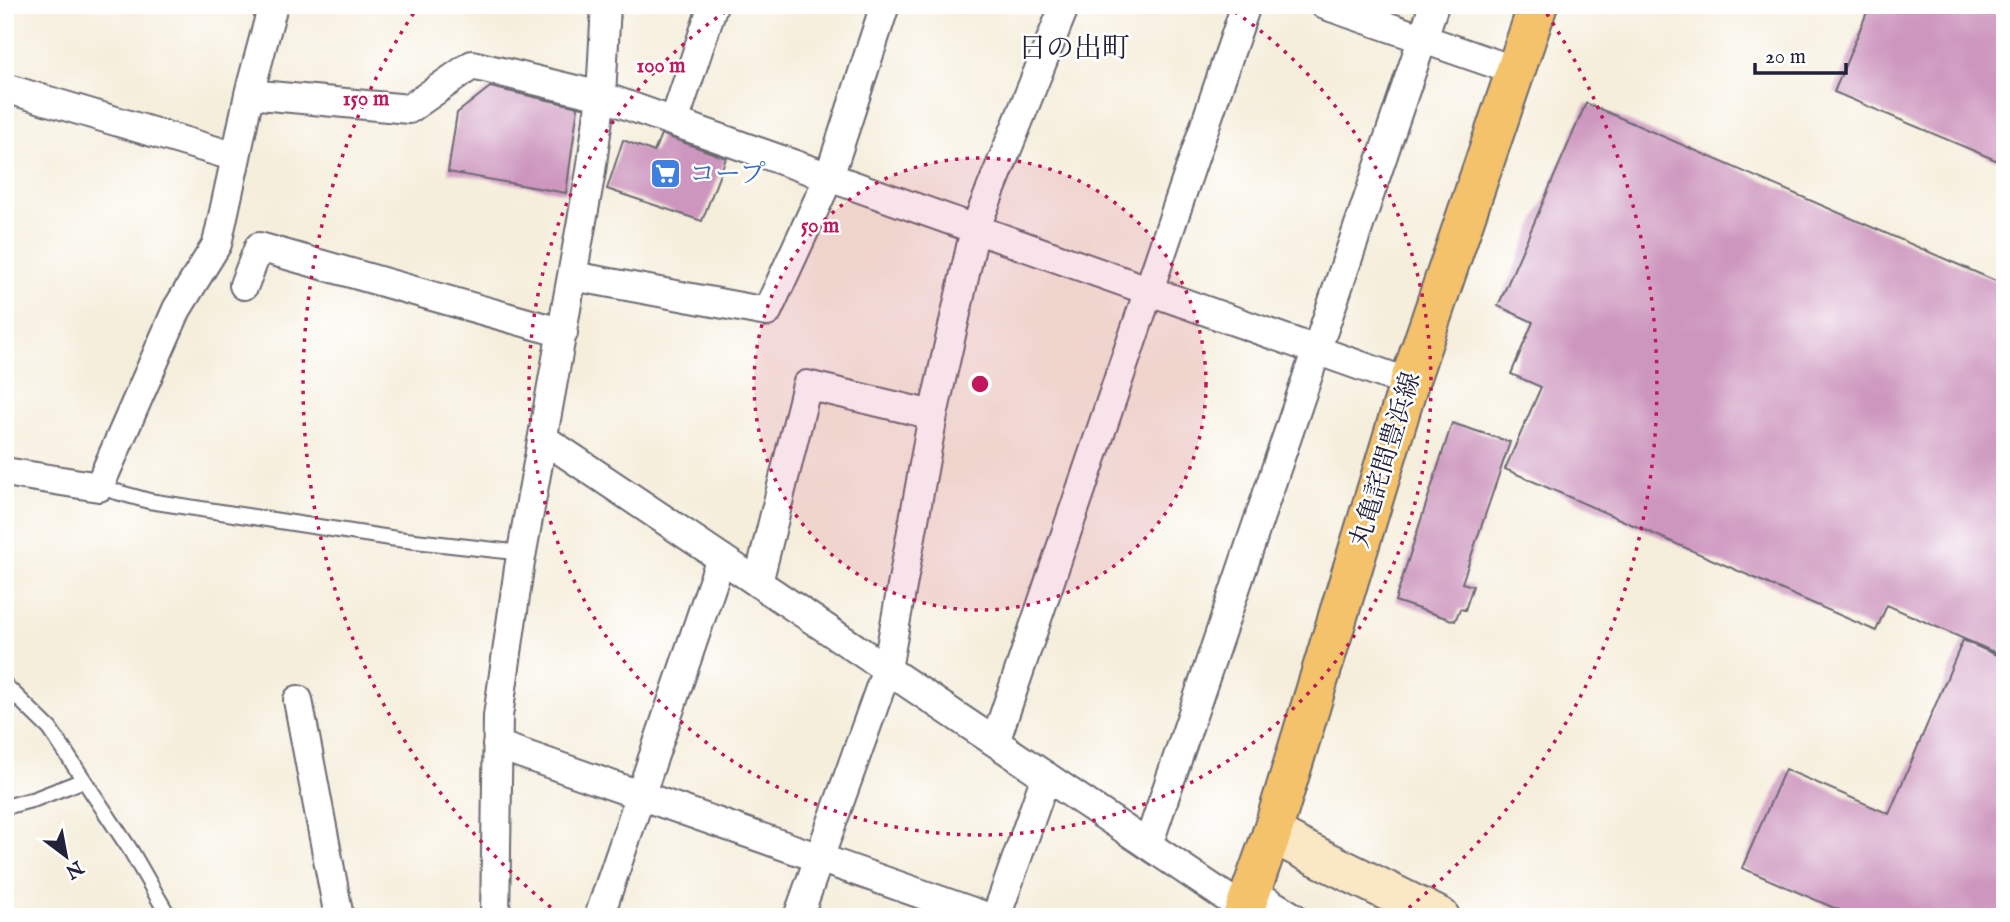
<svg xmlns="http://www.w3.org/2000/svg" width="2010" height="922" font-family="'IM FELL English','Noto Serif JP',serif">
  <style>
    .building { fill: #cd96be }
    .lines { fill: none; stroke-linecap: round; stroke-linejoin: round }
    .lane-casing { stroke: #6c6973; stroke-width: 18 }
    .street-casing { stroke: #6c6973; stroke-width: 32 }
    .secondary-casing { stroke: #6c6973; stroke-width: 42 }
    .primary-casing { stroke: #6c6973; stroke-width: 42 }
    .lane { stroke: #fff; stroke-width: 14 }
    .street { stroke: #fff; stroke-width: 28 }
    .secondary { stroke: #fae7c3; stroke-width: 38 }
    .primary { stroke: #f3c26a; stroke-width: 38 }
    .ring { fill: none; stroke: #c2185b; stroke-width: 3.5; stroke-dasharray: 3.5 7 }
    .labels { text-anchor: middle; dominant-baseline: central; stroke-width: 5; stroke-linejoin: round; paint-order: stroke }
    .shop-label { font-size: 26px; fill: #366cbe; stroke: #fff; text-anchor: start }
    .street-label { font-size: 26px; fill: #22223b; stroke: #fff }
    .neighbourhood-label { font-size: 28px; fill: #22223b; stroke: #fff }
    .centre { fill: #c2185b; stroke: #fff; stroke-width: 3.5 }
    .ring-label { font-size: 21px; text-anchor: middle; font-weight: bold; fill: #c2185b; stroke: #fff; stroke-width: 5; stroke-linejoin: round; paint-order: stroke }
  </style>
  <rect width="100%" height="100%" fill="#fff"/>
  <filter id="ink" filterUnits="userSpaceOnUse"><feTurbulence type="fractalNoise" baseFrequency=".0143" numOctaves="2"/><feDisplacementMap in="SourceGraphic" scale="14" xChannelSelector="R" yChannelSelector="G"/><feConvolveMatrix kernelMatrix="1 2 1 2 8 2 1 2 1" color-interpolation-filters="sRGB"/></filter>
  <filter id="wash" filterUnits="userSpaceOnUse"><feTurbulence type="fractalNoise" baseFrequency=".00686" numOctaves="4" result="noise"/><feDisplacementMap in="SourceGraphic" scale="28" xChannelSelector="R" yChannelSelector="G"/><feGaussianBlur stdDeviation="1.57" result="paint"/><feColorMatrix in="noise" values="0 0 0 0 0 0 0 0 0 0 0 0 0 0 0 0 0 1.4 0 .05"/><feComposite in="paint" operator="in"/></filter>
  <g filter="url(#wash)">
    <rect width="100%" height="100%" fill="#f5eedb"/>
    <g id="blocks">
      <path class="building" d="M 1870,5 L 2005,5 L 2005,164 L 1834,92 Z
        M 490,87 L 578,107 L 566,193 L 448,172 L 457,113 Z
        M 1586,103 L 2005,285 L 2005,657 L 1887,605 L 1876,631 L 1505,469 L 1541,387 L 1511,374 L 1533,322 L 1498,306 Z
        M 661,134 L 726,158 L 702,221 L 607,189 L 623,140 L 654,152 Z
        M 1452,423 L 1510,442 L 1462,583 L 1473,586 L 1465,610 L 1460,609 L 1455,621 L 1395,601 Z
        M 1963,640 L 2005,659 L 2005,917 L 1855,917 L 1742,868 L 1785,769 L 1889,814 Z"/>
    </g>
  </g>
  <g filter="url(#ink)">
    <use href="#blocks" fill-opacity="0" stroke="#6c6973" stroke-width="2"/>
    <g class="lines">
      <defs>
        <path id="lane" d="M 99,487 L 149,501 L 397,539 L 522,553
          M 5,685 L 50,729 L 131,851 L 169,917
          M 5,807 L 35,799 L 84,780"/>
        <path id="street" d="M 1325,5 L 1516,71
          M 5,88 L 236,157 L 249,94 L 409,109 L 472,65 L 601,96 L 1409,383
          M 249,94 L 273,5
          M 674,122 L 713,5
          M 573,276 L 767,312 L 829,177 L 885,5
          M 244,285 L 259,247 L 563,333
          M 544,439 L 1245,910
          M 5,472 L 99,487 L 177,309 L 217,244 L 236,157
          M 758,583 L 807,385 L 933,415 L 975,229 L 1065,5
          M 298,700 L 339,917
          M 995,742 L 1246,5
          M 497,745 L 987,917
          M 1148,845 L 1434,5
          M 1252,892 L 1293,917
          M 495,917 L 498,716 L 519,568 L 591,171 L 601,96 L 606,5
          M 599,917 L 721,558
          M 798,917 L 887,669 L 933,415
          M 996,917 L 1046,776"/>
        <path id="secondary" d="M 1272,833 L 1300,848 L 1440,917"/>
        <path id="primary" d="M 1242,917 L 1272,833 L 1409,383 L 1538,5"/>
      </defs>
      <use href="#lane" class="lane-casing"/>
      <use href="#street" class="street-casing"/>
      <use href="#secondary" class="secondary-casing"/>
      <use href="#primary" class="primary-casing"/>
      <use href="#lane" class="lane"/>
      <use href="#street" class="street"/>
      <use href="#secondary" class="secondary"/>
      <use href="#primary" class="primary"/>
    </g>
  </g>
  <circle cx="980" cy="384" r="226" fill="#c2185b" fill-opacity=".12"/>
  <g class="ring">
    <circle cx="980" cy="384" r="226"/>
    <path d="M1226 6A451 451 0 1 1 734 6"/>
    <path d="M559 914A677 677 0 0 1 419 5M1541 5A677 677 0 0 1 1401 914"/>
  </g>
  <defs>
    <symbol id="supermarket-square" viewBox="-11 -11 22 22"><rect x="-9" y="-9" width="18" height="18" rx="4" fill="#3f7fe0" stroke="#fff"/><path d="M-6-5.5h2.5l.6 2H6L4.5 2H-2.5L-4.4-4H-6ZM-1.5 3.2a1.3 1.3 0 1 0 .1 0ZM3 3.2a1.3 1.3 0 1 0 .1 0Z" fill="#fff"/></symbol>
  </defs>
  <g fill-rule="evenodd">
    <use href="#supermarket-square" x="648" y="156" width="35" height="35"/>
  </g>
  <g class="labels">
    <g class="shop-label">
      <text x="689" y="174">コープ</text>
    </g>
    <g class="street-label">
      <text transform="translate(1386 460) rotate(-73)">丸亀詫間豊浜線</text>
    </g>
    <g class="neighbourhood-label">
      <text x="1074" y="49">日の出町</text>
    </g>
  </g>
  <circle cx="980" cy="384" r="10" class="centre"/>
  <g class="ring-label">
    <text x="661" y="72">100 m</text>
    <text x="366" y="105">150 m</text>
    <text x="820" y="232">50 m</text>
  </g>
  <rect width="2010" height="922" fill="none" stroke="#fff" stroke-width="28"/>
  <g transform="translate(66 856) rotate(148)" stroke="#ffffff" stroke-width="5" paint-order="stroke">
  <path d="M0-5L12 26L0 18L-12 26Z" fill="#22223b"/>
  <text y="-10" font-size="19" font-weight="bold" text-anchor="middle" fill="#22223b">N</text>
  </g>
  <path d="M1755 63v10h91v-10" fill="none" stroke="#22223b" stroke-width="3.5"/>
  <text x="1765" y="63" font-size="21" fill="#22223b" stroke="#ffffff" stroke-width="5" paint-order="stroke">20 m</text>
</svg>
